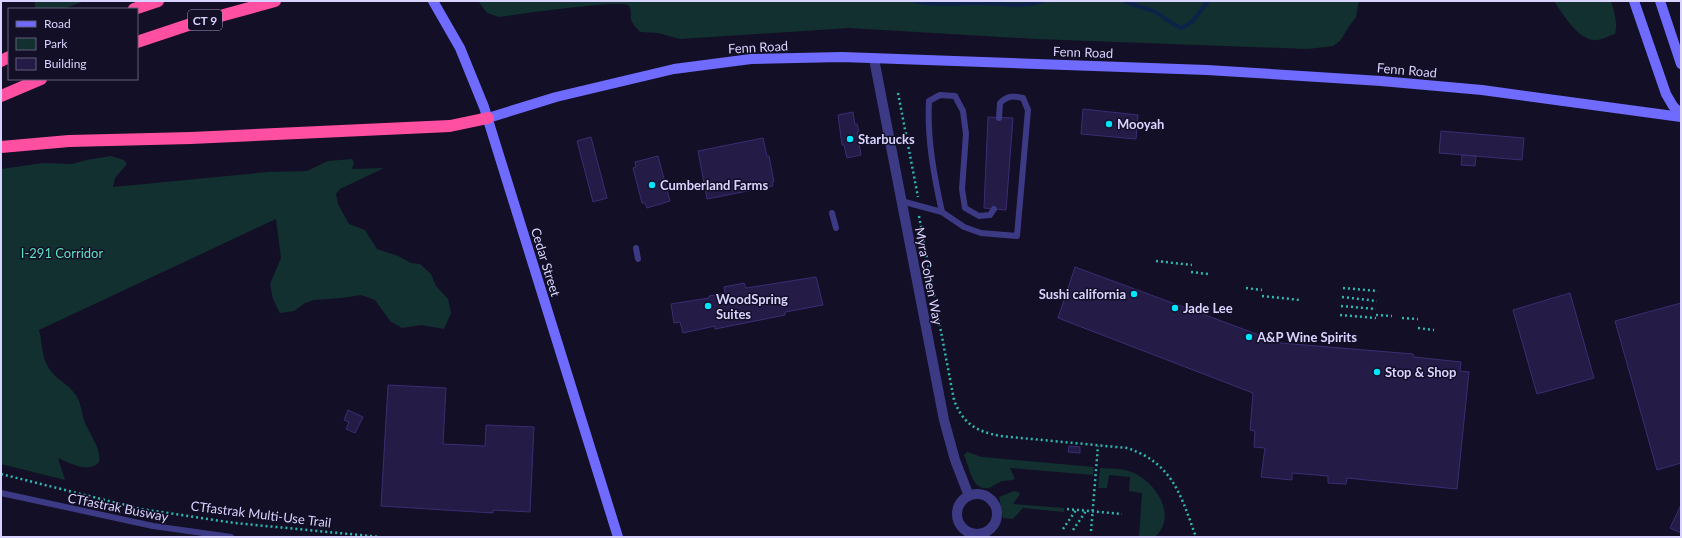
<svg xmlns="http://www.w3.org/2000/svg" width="1682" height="538" font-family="Lato,sans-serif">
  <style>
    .green { fill: #12302f }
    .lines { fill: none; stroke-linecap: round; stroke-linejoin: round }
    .stream { stroke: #0c2248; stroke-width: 4 }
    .building { fill: #241b47; stroke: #3b2d73 }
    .path { stroke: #2fb8b0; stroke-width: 2.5; stroke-dasharray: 2 3; stroke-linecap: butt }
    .lane { stroke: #3d3a85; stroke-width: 6 }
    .street { stroke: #3d3a85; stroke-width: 10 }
    .secondary { stroke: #6f6bff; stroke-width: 10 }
    .highway { stroke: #ff4fa3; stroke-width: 12 }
    .poi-dot { fill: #00e5ff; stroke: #130f26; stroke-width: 1.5 }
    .labels { text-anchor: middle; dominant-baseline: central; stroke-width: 3; stroke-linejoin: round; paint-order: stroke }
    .shield { fill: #130f26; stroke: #9e99be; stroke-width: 1 }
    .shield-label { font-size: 12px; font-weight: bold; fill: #d9d4ff }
    .street-label { font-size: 13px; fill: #d9d4ff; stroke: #130f26 }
    .poi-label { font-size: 13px; font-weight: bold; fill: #d9d4ff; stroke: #130f26; text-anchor: start }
    .park-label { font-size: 13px; fill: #5fe0c0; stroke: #130f26 }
  </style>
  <rect width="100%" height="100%" fill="#130f26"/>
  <path class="green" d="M 35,1 L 85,1 L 63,9 L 35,9 Z
    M 478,1 L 1359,1 L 1356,17 L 1350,25 L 1340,41 L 1333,46 L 1308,49 L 1036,39 L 849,28 L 680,39 L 658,33 L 640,32 C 638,29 634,26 632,22 C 629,17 633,9 628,5 C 617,0 519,14 499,17 L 487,13 Z
    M 1554,1 L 1611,1 C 1614,11 1618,24 1615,34 C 1608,36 1600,41 1593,40 C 1577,38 1562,13 1554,1 Z
    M 111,156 L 124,160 L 127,164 L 115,178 L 113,187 L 268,172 L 307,171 L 328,161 L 352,159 L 354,163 L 352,169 L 384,168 L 340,189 L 336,194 L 338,204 L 349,224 L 365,230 L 377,249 L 398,256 L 411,263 L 420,264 L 431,274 L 436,286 L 448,299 L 451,313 L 444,329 L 421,325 L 402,328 L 390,321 L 375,300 L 361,295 L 342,298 L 314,300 L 305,303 L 294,311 L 280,313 L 273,299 L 270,284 L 281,258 L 276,219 L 39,330 C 42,340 42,355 46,363 C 55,381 66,381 75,394 C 81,401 81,411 84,420 C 88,433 102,448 99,462 C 89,474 70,463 58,458 L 65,480 L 1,464 L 1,169 L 43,163 L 72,164 L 86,160 Z
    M 967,452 L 982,457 L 1094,467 L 1093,475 L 1010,468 L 1015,479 C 1011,481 1007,480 1003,481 C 997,482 994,487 988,488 C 972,491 969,466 964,455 Z
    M 1100,468 C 1112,469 1123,468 1134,473 C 1156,483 1178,516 1155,537 L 1139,537 L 1142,493 L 1129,491 L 1130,477 L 1109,475 L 1107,488 L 1098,488 Z
    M 1014,491 L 1018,492 L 1020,494 L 1013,504 L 1064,508 L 1064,512 L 1023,508 L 1013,519 L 1003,518 L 999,497 Z"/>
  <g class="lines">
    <path class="stream" d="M 915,1 C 937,6 956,3 977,3 C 999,3 1021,8 1042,1
      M 1125,1 C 1135,7 1146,7 1155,12 C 1165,17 1172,25 1182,28 L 1193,21 L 1208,1"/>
  </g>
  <path class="building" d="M 1083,109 L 1138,115 L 1136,139 L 1081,134 Z
    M 853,112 L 855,125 L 857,124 L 859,131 L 857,132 L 861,155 L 847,158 L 844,145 L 842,145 L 838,115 Z
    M 988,117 L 1013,118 L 1006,210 L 984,208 Z
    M 1441,131 L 1524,138 L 1522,160 L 1439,153 Z
    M 591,137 L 607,198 L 593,202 L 577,141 Z
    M 763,138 L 767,156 L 769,156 L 774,182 L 772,182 L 773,186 L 707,199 L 698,151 Z
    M 1462,155 L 1476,156 L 1475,166 L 1461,165 Z
    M 658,156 L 670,201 L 647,208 L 645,203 L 642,203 L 633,168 L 636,167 L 635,162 Z
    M 1075,267 L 1281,343 L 1413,354 L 1414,357 L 1461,362 L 1460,371 L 1469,372 L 1457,489 L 1347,478 L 1346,484 L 1328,483 L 1328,476 L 1292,473 L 1292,480 L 1261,477 L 1265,448 L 1254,447 L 1255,431 L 1250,430 L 1253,393 L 1058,318 Z
    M 816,277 L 823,305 L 785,312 L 785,315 L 715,329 L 715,326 L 683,333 L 680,322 L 674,323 L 671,304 L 709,298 L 709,296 L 725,293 L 724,287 L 744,283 L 746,288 Z
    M 1570,293 L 1594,378 L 1537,394 L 1513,310 Z
    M 1681,303 L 1681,463 L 1657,470 L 1615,321 Z
    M 388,385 L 446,388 L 443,444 L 485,446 L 486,425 L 534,427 L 530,512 L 493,510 L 493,513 L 381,506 Z
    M 348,410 L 363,417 L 355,433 L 346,429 L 349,422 L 344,420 Z
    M 1069,446 L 1080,447 L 1080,453 L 1068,452 Z
    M 1681,505 L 1681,533 L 1670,528 Z"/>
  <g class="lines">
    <path class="path" d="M 898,93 L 918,197
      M 919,216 L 954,400 C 963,424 976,431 1000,436 L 1127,448 C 1173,463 1181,496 1196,537
      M 1156,261 L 1192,265
      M 1191,272 L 1208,274
      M 1246,288 L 1262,290
      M 1343,288 L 1378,291
      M 1262,296 L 1300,300
      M 1342,297 L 1377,301
      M 1341,306 L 1376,309
      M 1340,315 L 1376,318
      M 1376,315 L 1392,316
      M 1402,318 L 1418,319
      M 1418,328 L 1434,330
      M 1,474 L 141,509 L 235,523 L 380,537
      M 1067,509 L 1122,514
      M 1063,529 L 1076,510
      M 1073,530 L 1086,511
      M 1091,531 L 1098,446"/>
    <path class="lane" d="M 901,201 L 942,212 L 964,227 L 981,233 L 1017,236 L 1028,110 L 1023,98 C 1014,96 1008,95 1000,103 L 999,118
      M 942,212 C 934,176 927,139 929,101 L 940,95 L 955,96 L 963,111 L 966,134 L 962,189 L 965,208 L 979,216 L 990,215 L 994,209
      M 832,213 L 836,228
      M 636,248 L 638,259
      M 1,493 L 153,526 L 231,537"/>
    <path class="street" d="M 874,59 L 944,420 L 955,460 L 969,496
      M957 514a20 20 0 1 1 40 0a20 20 0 1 1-40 0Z"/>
    <path class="secondary" d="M 433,1 L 460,48 L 484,107 L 618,537
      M 1634,1 L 1666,94 L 1673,106 L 1681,114
      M 1660,1 L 1681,64
      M 488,118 L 556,97 L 674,69 L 751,59 L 842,57 L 1207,70 L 1381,81 L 1482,90 L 1681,117"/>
    <path class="highway" d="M 134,9 L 158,1
      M 137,42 L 191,24 L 275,1
      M 1,61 L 9,57
      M 1,96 L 41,79
      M 1,147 L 69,141 L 191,138 L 450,126 L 488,118"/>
  </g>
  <g class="poi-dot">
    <circle cx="1109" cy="124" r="4"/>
    <circle cx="850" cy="139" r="4"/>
    <circle cx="652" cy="185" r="4"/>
    <circle cx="1134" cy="294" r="4"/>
    <circle cx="708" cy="306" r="4"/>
    <circle cx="1175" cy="308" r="4"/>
    <circle cx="1249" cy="337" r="4"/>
    <circle cx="1377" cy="372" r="4"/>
  </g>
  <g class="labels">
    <rect class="shield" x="188" y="10" width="34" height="20" rx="3"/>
    <g class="shield-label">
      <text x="205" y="20">CT 9</text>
    </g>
    <g class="street-label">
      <text transform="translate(758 47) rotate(-3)">Fenn Road</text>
      <text transform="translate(1083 52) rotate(2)">Fenn Road</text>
      <text transform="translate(1407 70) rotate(5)">Fenn Road</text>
      <text transform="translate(546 262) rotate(73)">Cedar Street</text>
      <text transform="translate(929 276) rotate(79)">Myra Cohen Way</text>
      <text transform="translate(118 507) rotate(11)">CTfastrak Busway</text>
      <text transform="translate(261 514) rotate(7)">CTfastrak Multi-Use Trail</text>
    </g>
    <g class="poi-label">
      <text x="1117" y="124">Mooyah</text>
      <text x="858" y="139">Starbucks</text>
      <text x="660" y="185">Cumberland Farms</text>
      <text x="1126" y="294" text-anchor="end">Sushi california</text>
      <text x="716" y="299">WoodSpring<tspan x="716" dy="15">Suites</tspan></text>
      <text x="1183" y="308">Jade Lee</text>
      <text x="1257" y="337">A&amp;P Wine Spirits</text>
      <text x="1385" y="372">Stop &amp; Shop</text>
    </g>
    <g class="park-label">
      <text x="62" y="253">I-291 Corridor</text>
    </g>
  </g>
  <rect width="1682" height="538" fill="none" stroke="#d9d4ff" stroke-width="4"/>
  <rect x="8" y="8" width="130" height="72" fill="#130f26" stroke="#625e7d"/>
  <rect x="16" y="21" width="20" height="6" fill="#6f6bff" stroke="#625e7d"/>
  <text x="44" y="28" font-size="12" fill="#d9d4ff">Road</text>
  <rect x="16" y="38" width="20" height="12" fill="#12302f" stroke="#625e7d"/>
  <text x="44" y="48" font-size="12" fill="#d9d4ff">Park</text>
  <rect x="16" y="58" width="20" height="12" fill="#241b47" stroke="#625e7d"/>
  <text x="44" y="68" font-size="12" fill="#d9d4ff">Building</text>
</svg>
